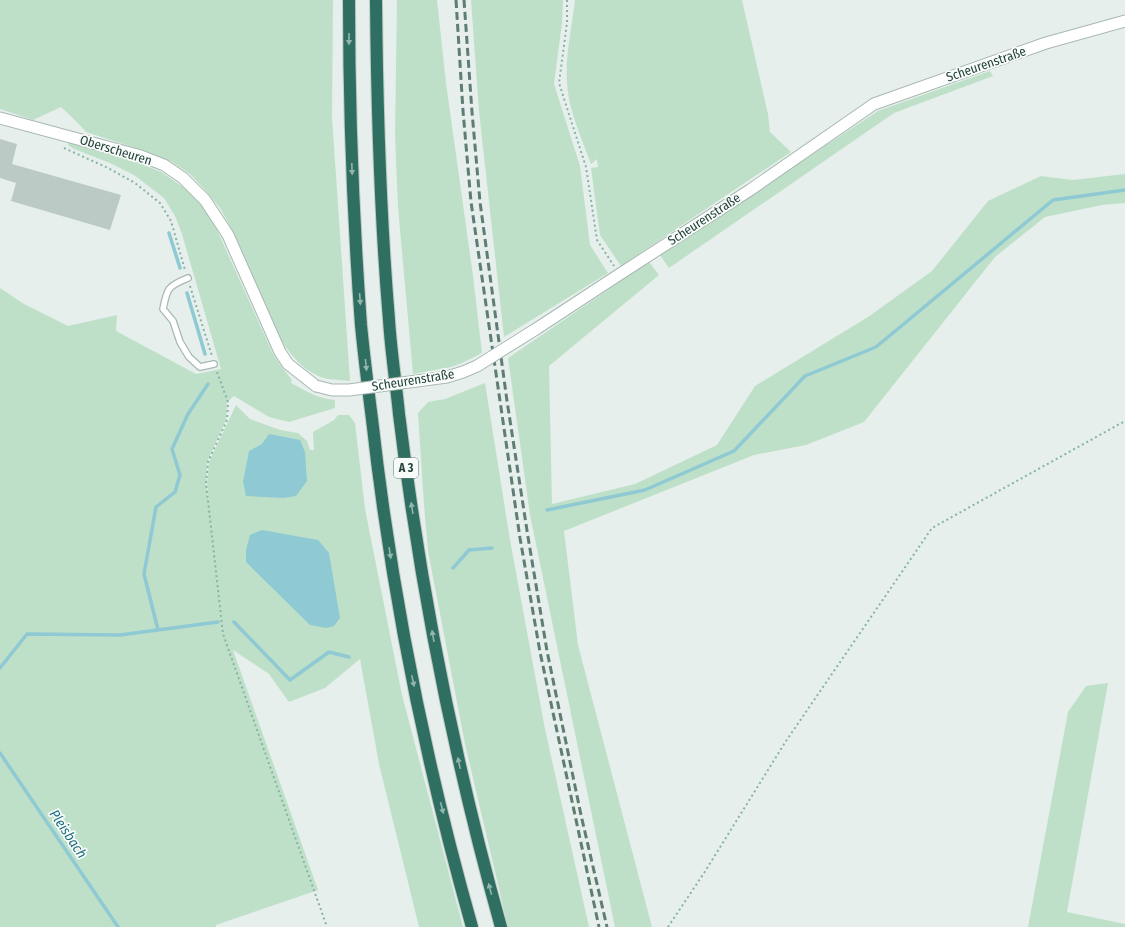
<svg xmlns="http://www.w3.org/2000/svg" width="1125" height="927" font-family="'Fira Sans Condensed',sans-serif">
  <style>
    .green { fill: #bfe0c8 }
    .water { fill: #8ec9d4 }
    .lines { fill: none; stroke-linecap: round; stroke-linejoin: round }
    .stream { stroke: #8ec9d4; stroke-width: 3.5 }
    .building { fill: #bbcac4 }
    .service-casing { stroke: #a8b8b2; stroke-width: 8 }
    .minor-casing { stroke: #a8b8b2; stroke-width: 13 }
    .motorway-casing { stroke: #c2cac8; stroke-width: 14 }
    .path { stroke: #86b3a5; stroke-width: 2; stroke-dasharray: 2 3; stroke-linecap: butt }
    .service { stroke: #fff; stroke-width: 5.5 }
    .minor { stroke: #fff; stroke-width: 11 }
    .motorway { stroke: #2f6f62; stroke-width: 12 }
    .rail { stroke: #5f7d75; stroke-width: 3; stroke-dasharray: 8 4; stroke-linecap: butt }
    .minor-bridge-casing { stroke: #a8b8b2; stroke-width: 13; stroke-linecap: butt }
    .minor-bridge { stroke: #fff; stroke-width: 11 }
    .oneway { fill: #93b5ae }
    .labels { text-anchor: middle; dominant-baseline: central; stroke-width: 3.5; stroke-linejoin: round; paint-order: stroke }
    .shield { fill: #f7fbf9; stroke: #637a73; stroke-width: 1 }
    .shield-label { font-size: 12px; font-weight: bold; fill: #24423a }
    .street-label { font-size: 13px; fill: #24423a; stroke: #f7fbf9 }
    .water-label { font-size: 14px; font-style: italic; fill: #1c6f80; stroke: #f7fbf9 }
  </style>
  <rect width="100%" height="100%" fill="#e6efeb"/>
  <path class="green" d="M 0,0 L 333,0 L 332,117 L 350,381 C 343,380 335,380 328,379 C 306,374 293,358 281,340 L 231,228 L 220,208 L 205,190 L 190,174 L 172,162 L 151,153 L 86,132 L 78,123 L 61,107 L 33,120 L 0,109 Z
    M 397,0 L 437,0 L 446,83 L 473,276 L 482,353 L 462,363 L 451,367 L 413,374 L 398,207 L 395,136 Z
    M 471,0 L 563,0 L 562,23 L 554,84 L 580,166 L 590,245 L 608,273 L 504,337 L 479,111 Z
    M 575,0 L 742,0 L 768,114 L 770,132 L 791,152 L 621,266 L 600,235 L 591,168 L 598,167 L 597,159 L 591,164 C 582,139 568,109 567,82 C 565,55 572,27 575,0 Z
    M 990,71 L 993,76 L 894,113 L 669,268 L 660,255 L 878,111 Z
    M 68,141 L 132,160 L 161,172 L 186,189 L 201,204 L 213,221 L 273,354 L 281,366 L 292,380 L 291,383 C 306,391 319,399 335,400 L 335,408 L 289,422 L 269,417 L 234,396 L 227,402 L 226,420 L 207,462 L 206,484 L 209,505 L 207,483 L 209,462 L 236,405 L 250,419 L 280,430 L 298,433 L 307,441 L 310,450 L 314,450 L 313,432 L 334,420 L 338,415 L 349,415 L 355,423 L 365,509 L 402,695 L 463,927 L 419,927 L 379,764 L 360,659 L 325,688 L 289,702 L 269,674 L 233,650 L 318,890 L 216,925 L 216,927 L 0,927 L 0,288 L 24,304 L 68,326 L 117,315 L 116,331 L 196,374 L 221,369 L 182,234 L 175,216 L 164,198 L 134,175 L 110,163 L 74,149 L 68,145 Z
    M 1125,174 L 1125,203 L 1102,205 L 1045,217 L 995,257 L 864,422 L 806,445 L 754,455 L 564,531 L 578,645 L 652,927 L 615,927 L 530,515 L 508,358 L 649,262 L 659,275 L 549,366 L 552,504 L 635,484 L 717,445 L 755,386 L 868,317 L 932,271 L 988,201 L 1041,176 L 1073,180 Z
    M 485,383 L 510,540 L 545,729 L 589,927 L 508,927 L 465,744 L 428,551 L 424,505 L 418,413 L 428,402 L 445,399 Z
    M 1108,683 L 1067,912 L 1125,924 L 1125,927 L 1028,927 L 1068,712 L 1086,686 Z"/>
  <path class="water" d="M 269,434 L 300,440 L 305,452 L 307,481 L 296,496 L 283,498 L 246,496 L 243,482 L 249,451 L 262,444 Z
    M 262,530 L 318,540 L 329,553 L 340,618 L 334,626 L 326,628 L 310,625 L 246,562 L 246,550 L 250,535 Z"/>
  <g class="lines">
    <path class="stream" d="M 169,233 L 180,268
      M 187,293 L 205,354
      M 547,510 L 645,490 L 734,451 L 805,376 L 876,347 L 1053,200 L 1125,190
      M 453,568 L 469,550 L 492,548
      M 234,622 L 290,680 L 329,652 L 349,657
      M 158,630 L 144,574 L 156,507 L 175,492 L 180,475 L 172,449 L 188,414 L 208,384
      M 0,668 L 27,634 L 120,635 L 218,622
      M 0,753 L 118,927"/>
  </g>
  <path class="building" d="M 0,139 L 17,144 L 12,164 L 121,195 L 110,230 L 11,201 L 16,183 L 0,178 Z"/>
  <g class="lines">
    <defs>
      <path id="service" d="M 188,278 C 168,286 167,288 163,309 L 173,321 L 180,342 L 189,357 L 200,367 L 214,364"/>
      <path id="minor" d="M 0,118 L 141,156 L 164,165 L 183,178 L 205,200 L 228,235 L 280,352 L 288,364 L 316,386
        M 536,329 L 620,274 L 750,190 L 874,104 L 1046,43 L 1125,21"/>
      <path id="motorway" d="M 349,0 C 349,108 353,217 361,325 C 364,356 368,388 372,419 C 391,590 425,761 472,927
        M 376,0 C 377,107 380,214 389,320 C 391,352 396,383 399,414 C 420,587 454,759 501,927"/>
    </defs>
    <use href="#service" class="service-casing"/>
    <use href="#minor" class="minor-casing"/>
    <use href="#motorway" class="motorway-casing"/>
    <path class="path" d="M 567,0 L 567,23 L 559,83 L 586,167 L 597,240 L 614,266
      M 64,148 L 108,168 L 135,183 L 160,203 L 171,221 L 185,270
      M 190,286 L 212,356
      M 217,372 L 228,402 L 227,420 L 208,462 L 206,483 L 223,634 L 327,927
      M 668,927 L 704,873 L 786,741 L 932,528 L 1125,421"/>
    <use href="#service" class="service"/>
    <use href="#minor" class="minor"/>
    <use href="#motorway" class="motorway"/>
    <path class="rail" d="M 456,0 L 463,111 L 471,202 L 520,538 L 540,652 L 599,927
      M 464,0 L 472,112 L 480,202 L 507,401 L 528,537 L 547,651 L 581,815 L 607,927"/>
    <defs>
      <path id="minor-bridge" d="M 316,386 L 332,390 L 349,390 L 447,377 L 463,372 L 477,366 L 536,329"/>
    </defs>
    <use href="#minor-bridge" class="minor-bridge-casing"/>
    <use href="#minor-bridge" class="minor-bridge"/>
  </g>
  <defs><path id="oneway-solid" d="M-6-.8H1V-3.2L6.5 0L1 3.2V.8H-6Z"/></defs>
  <g class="oneway">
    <use href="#oneway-solid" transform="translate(349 39) rotate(90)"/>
    <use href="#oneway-solid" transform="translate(352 169) rotate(88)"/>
    <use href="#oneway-solid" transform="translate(360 299) rotate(86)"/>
    <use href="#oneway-solid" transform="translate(366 365) rotate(84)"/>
    <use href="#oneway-solid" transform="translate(412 508) rotate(-99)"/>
    <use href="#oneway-solid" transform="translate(390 553) rotate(81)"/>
    <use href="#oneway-solid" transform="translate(433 636) rotate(-100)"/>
    <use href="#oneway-solid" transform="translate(413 681) rotate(78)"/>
    <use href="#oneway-solid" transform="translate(459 763) rotate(-102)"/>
    <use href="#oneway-solid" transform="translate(442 808) rotate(76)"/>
    <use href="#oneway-solid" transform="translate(490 889) rotate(-105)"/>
  </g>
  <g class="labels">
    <rect class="shield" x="394" y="458" width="24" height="20" rx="3"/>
    <g class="shield-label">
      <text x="406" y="468">A 3</text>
    </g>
    <g class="street-label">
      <text transform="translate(986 64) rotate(-19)">Scheurenstraße</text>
      <text transform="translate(116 150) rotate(17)">Oberscheuren</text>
      <text transform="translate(704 219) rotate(-33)">Scheurenstraße</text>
      <text transform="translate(413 380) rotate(-9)">Scheurenstraße</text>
    </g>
    <g class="water-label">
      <text transform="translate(68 834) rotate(56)">Pleisbach</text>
    </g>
  </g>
</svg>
